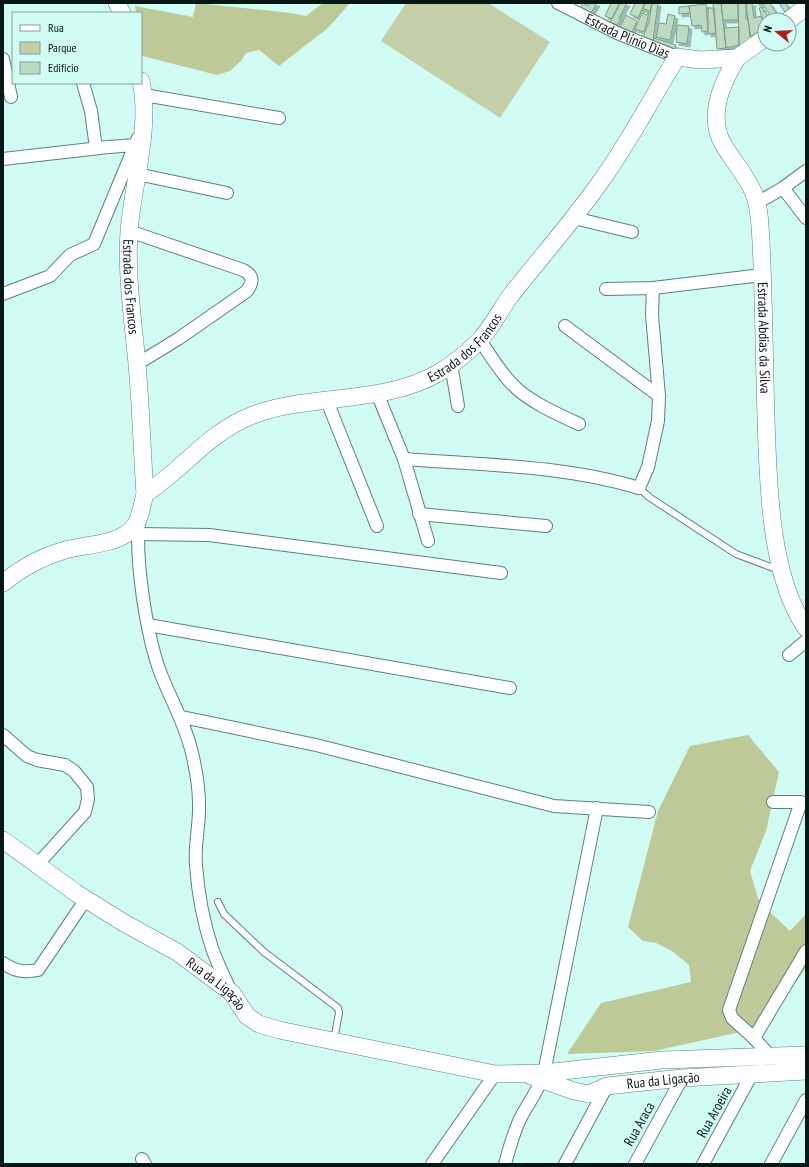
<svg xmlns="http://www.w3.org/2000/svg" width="809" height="1167" font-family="'PT Sans Narrow',sans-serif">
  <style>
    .green { fill: #c4cfa7 }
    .forest { fill: #bdca97 }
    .building { fill: #bcd9c1; stroke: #7f9b84; filter: url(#shadow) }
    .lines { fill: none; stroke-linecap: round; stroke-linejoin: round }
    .lane-casing { stroke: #5a827a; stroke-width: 8 }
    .street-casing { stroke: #5a827a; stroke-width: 14 }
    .secondary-casing { stroke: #5a827a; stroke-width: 18 }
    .lane { stroke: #fff; stroke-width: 6 }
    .street { stroke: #fff; stroke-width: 12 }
    .secondary { stroke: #fff; stroke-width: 17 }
    .labels { text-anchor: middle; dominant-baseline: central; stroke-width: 3; stroke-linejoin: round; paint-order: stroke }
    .street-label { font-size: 14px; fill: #071714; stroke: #d1fcf4 }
  </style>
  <defs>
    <filter id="shadow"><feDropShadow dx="3" dy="3" stdDeviation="0" flood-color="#0004"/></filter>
  </defs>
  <rect width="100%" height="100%" fill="#d1fcf4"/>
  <path class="green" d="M 406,3 L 488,3 L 550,42 L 500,118 L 381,41 Z"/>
  <path class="forest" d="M 196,3 L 291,13 L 306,16 L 323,3 L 350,3 L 328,28 L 279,66 L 259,50 L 246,53 L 241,61 L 230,71 L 217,75 L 142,56 L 141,13 L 136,13 L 135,6 L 193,17 Z
    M 748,735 L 779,772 L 766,831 L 750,871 L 758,898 L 772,914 L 790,931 L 806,914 L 806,968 L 763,1027 L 654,1051 L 567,1054 L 601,1003 L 691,982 L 689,965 L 672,951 L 656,943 L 643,941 L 628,927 L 658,811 L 690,746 Z"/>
  <path class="building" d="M 583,3 L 588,6 L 590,3 L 597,3 L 591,13 L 581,7 Z
    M 611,3 L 620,3 L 612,19 L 605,16 Z
    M 620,3 L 627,3 L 619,18 L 621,18 L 617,25 L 610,22 Z
    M 635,3 L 645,3 L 638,18 L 630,14 Z
    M 645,3 L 652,3 L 650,11 L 643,9 Z
    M 652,3 L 658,3 L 653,41 L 643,37 L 649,22 Z
    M 713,3 L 721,3 L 726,48 L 717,49 Z
    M 721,3 L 738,3 L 738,20 L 723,20 Z
    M 738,3 L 746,3 L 746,19 L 748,19 L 751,39 L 739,46 Z
    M 746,3 L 754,3 L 752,4 L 754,18 L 761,16 L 765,27 L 750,37 Z
    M 758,3 L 770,3 L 779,17 L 775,20 L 765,20 L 765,27 L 759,8 L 762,7 L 764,12 L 765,11 L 768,17 L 770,15 L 763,4 L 760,6 Z
    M 783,3 L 786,3 L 789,9 L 785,12 L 780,5 Z
    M 706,4 L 708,31 L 702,32 L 701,25 L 692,26 L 689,6 Z
    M 689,6 L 690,13 L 679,14 L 679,7 Z
    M 708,8 L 714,8 L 716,33 L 708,34 Z
    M 642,13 L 647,15 L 648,13 L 649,13 L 644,32 L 635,29 Z
    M 668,14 L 675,16 L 670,40 L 656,37 L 659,23 L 666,24 Z
    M 626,15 L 637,21 L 632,32 L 620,27 Z
    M 677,25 L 689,26 L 687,44 L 676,42 Z
    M 739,27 L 739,45 L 726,48 L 724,28 Z
    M 654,38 L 676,45 L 675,49 L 653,41 Z"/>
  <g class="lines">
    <defs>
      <path id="lane" d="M 639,488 L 649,497 L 736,554 L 779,570
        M 218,902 L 224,914 L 264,952 L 338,1008 L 339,1013 L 334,1040"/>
      <g id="street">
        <path id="s1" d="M 558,3 L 617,33 L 677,57"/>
        <path d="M 3,59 L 11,97"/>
        <path d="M 83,83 L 91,111 L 96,148 L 135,145"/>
        <path d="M 144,95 L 279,118"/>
        <path d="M 3,159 L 100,148"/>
        <path d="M 137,174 L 227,193"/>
        <path d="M 783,188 L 806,218"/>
        <path d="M 757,203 L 783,188 L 806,171"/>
        <path d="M 574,218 L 632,232"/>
        <path d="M 129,231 L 243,270 C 253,275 254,281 247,291 L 178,339 L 137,364"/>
        <path d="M 606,289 L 653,288 L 762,275"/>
        <path d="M 3,294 L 50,276 L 70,255 L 94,244 L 138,138"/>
        <path d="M 565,326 L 659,396"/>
        <path d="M 480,340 C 490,355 500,372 513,385 C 528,401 559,415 579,424"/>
        <path d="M 451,364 L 458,406"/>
        <path d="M 377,393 L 404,459 L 428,541"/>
        <path d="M 327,401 L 377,526"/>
        <path d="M 404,459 C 481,465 564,465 639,488 L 648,467 L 658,421 L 659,396 L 652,315 L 653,288"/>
        <path d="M 419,514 L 546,526"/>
        <path d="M 139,520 C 135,560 146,631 159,669 C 170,699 185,722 192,753 C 196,770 199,788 199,804 C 200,824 194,845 196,865 C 198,893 203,921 212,948 C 217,963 225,978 231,992"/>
        <path d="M 138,534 L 209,535 L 501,573"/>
        <path d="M 148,625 L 510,688"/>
        <path d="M 789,655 L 806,641"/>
        <path d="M 182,717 L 316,745 L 554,806 L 649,812"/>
        <path d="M 3,735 L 27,756 L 37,760 L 65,765 L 74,771 L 87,787 L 88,799 L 85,812 L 37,865"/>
        <path d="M 3,963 C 15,971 24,973 38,970 L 86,899"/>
        <path d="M 754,1038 L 732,1018 L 729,1010 L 801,802 L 773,802"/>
        <path d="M 770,1056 L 754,1038 L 806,951"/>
        <path d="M 142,1159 L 145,1164"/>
        <path d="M 432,1164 L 495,1074"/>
        <path d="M 505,1164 C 509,1149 513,1134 520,1119 C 528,1103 539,1090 544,1073 L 597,808"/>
        <path d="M 565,1164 L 607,1086"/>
        <path d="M 635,1164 L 682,1078"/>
        <path d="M 703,1164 L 752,1074"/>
        <path d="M 771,1164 L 806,1100"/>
      </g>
      <g id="secondary">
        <path d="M 117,3 L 122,13"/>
        <path d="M 789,20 L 806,7"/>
        <path id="s2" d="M 737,58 C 724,80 710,108 719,135 C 721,143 727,150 732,158 C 740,169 749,181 754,194 C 760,209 760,226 761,242 C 764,300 764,358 766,417 C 768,478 769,576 806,628"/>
        <path id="s3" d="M 141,81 C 151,128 133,183 129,231 C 126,276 133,319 137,364 C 141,407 142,451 145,494"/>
        <path id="s4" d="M 3,583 C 20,569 41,557 62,551 C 81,545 110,545 126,534 C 140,526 141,508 145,494 C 184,469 207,433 253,415 C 312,393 385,405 440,372 C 453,364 469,351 480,340 C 492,327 500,310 511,295 C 541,257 573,221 601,181 C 629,142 652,98 677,57 L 700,60 L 737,58 L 765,38"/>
        <path id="s5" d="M 3,840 L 76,893 L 124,923 L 177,952 L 232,993 L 247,1016 L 259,1024 L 279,1030 L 495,1074 L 544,1073 L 662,1060 L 806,1055"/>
        <path id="s6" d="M 531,1076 L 574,1091 L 589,1094 L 607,1086 L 682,1078 L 806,1071"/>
      </g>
    </defs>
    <use href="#lane" class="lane-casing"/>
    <use href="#street" class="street-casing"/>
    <use href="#secondary" class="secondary-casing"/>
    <use href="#lane" class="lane"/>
    <use href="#street" class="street"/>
    <use href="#secondary" class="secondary"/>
  </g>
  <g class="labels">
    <g class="street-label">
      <text stroke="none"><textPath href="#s1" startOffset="77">Estrada Plínio Dias</textPath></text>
      <text stroke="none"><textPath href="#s3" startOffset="207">Estrada dos Francos</textPath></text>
      <text stroke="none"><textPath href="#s2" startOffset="295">Estrada Abdias da Silva</textPath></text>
      <text stroke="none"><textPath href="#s4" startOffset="542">Estrada dos Francos</textPath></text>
      <text stroke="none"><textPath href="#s5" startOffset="258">Rua da Ligação</textPath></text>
      <text stroke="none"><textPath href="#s6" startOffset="137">Rua da Ligação</textPath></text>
      <text transform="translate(714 1112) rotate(-61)">Rua Aroeira</text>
      <text transform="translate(639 1124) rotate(-61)">Rua Araca</text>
    </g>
  </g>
  <rect width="809" height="1167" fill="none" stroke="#071714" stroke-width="8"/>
  <rect x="12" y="12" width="130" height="72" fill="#d1fcf4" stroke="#80a09a"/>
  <rect x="20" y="25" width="20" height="6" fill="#ffffff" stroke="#80a09a"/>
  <text x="48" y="32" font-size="12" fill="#071714">Rua</text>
  <rect x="20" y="42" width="20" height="12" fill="#c4cfa7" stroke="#80a09a"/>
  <text x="48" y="52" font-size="12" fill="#071714">Parque</text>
  <rect x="20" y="62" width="20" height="12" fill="#bcd9c1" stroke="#80a09a"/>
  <text x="48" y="72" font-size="12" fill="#071714">Edifício</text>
  <g transform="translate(777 32) rotate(288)"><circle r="19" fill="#d1fcf4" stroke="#80a09a"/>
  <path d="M0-3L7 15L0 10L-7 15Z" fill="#af1e1e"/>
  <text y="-6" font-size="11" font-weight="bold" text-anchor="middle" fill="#071714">N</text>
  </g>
</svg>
